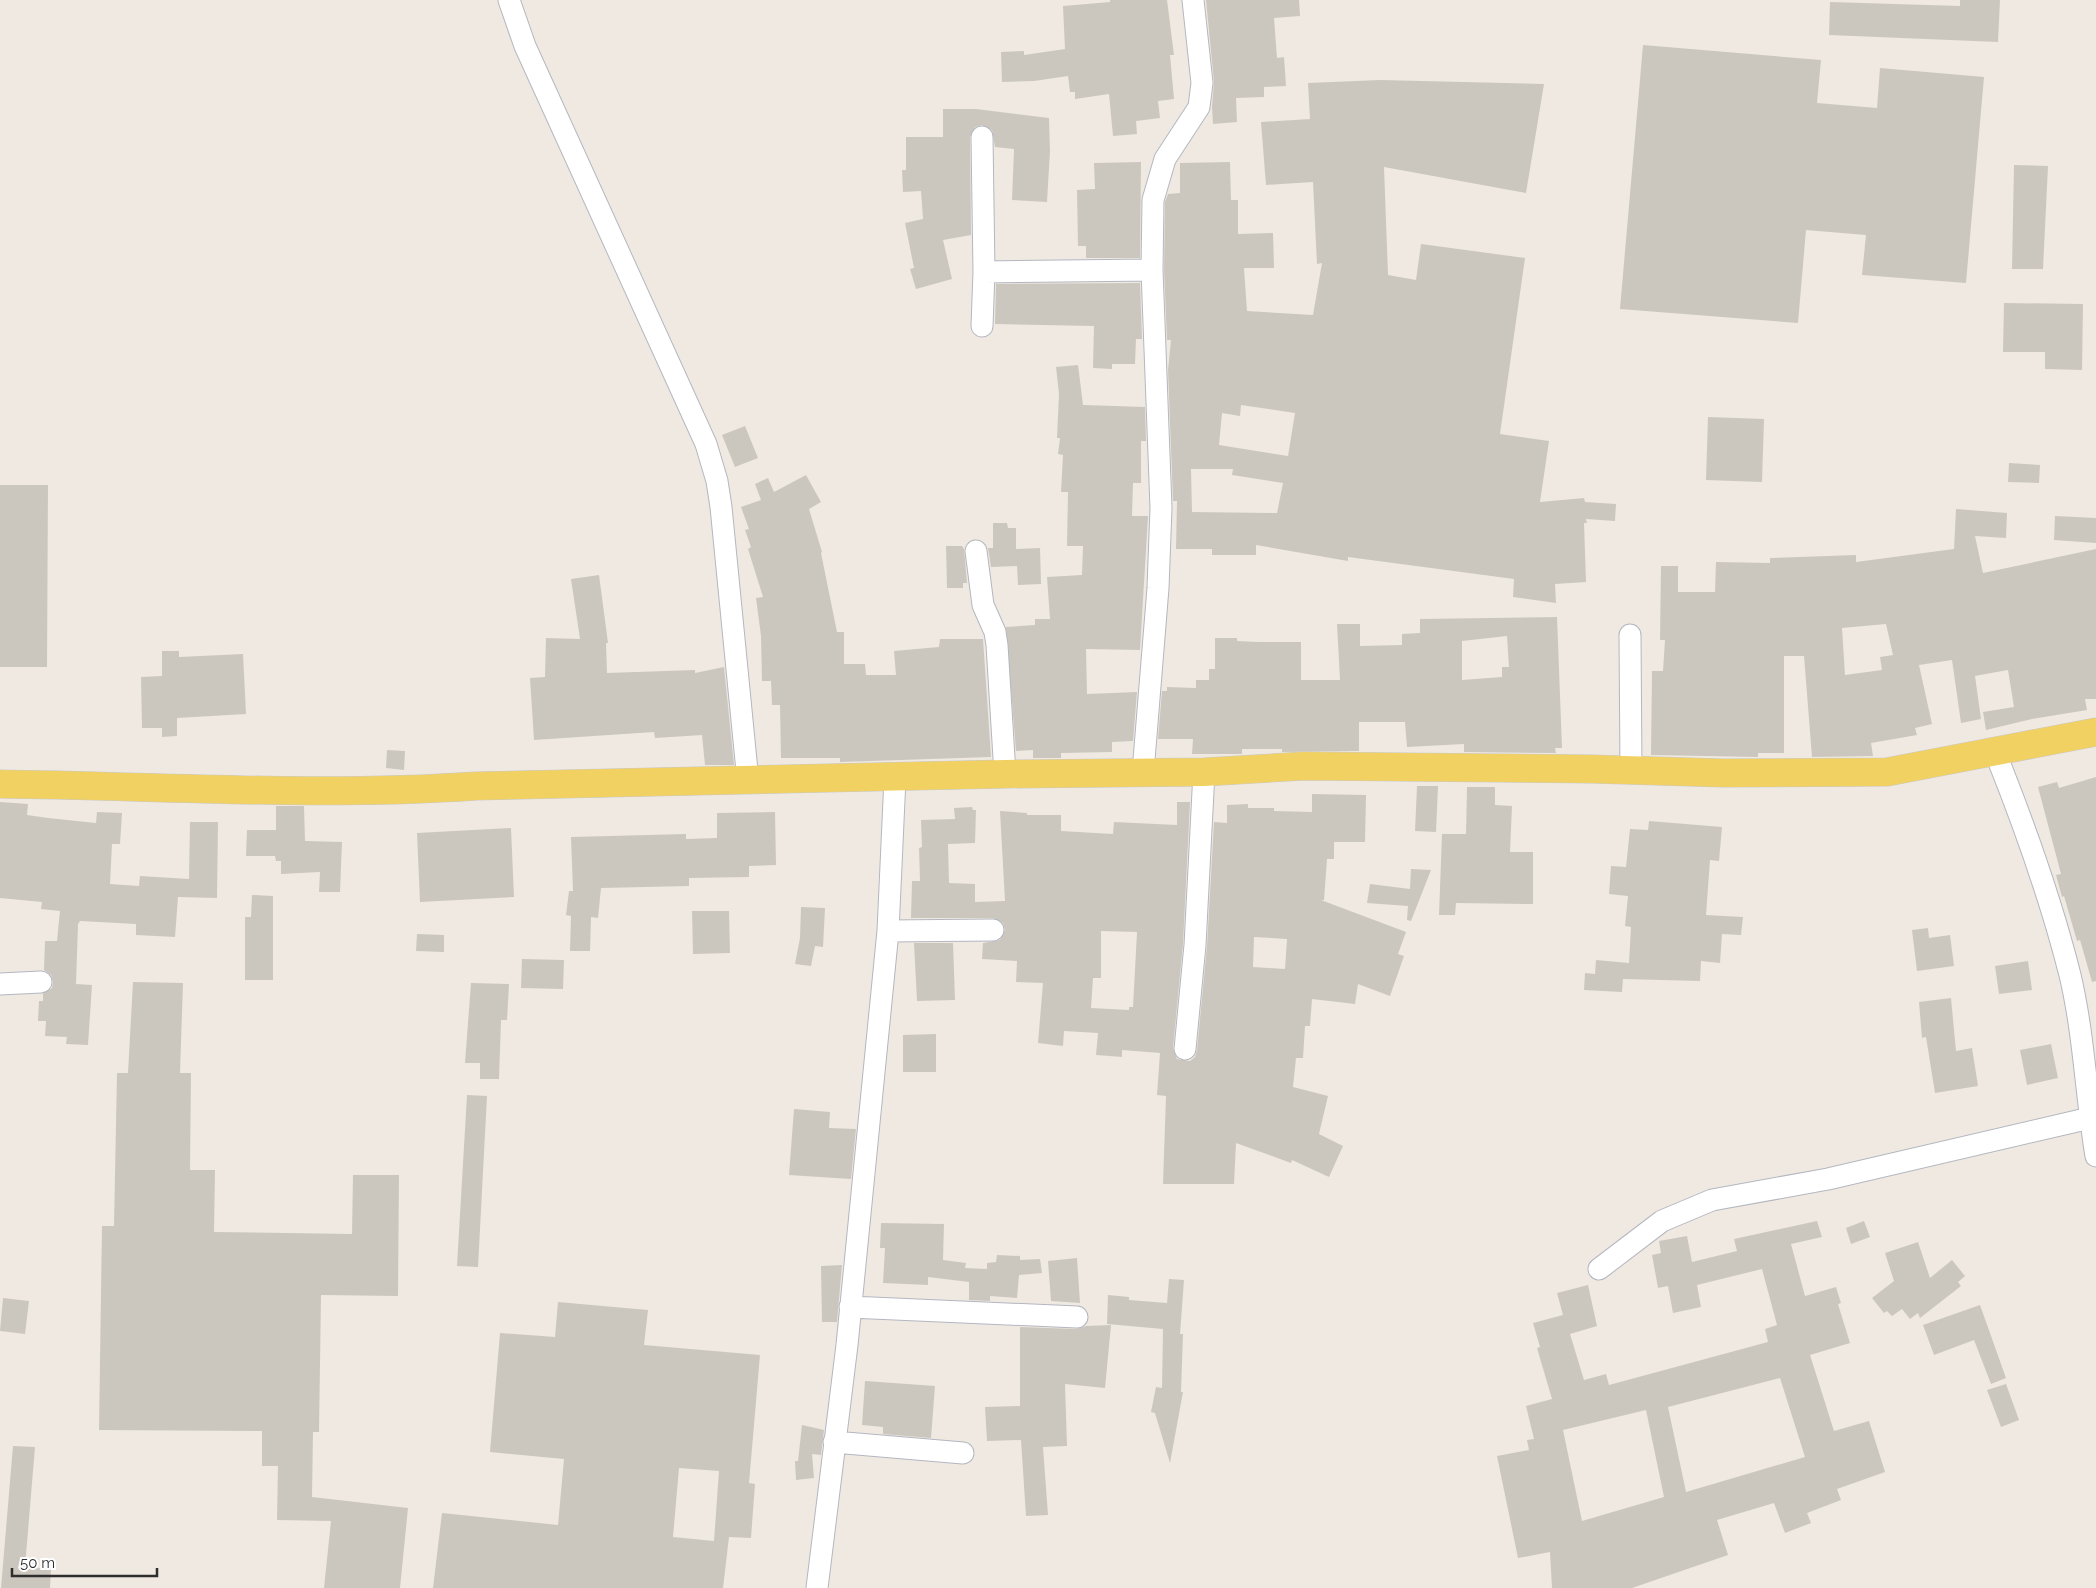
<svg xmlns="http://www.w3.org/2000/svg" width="2096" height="1588" font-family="Raleway,sans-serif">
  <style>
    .building { fill: #cbc7bf; fill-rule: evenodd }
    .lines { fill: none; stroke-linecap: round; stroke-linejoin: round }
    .street-casing { stroke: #b4b7c1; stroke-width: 23 }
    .primary-casing { stroke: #c9c9c9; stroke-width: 29 }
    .street { stroke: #fff; stroke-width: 21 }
    .primary { stroke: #f2d163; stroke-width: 28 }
  </style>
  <rect width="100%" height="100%" fill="#efe9e1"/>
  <path class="building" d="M 1110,0 L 1167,0 L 1174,55 L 1170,55 L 1174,99 L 1158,101 L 1160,118 L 1136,121 L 1137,134 L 1113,136 L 1109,94 L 1075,99 L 1075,92 L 1070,92 L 1068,76 L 1034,81 L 1002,82 L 1001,52 L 1024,51 L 1024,55 L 1065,49 L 1063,6 L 1110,2 Z
    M 1206,0 L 1299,0 L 1300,16 L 1274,18 L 1277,58 L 1284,57 L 1286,86 L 1264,87 L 1264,97 L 1236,98 L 1237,122 L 1213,124 L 1212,107 L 1214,82 Z
    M 1960,0 L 2000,0 L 1998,42 L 1829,35 L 1830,2 L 1960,6 Z
    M 1643,45 L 1821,60 L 1817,103 L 1877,108 L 1880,68 L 1984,77 L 1966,283 L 1862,275 L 1866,235 L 1806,230 L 1798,323 L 1620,309 Z
    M 1380,80 L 1544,84 L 1526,193 L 1384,167 L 1388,275 L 1416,280 L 1421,244 L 1525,258 L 1500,434 L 1549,441 L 1540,502 L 1584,498 L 1585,502 L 1616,504 L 1615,521 L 1586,519 L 1587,523 L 1584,523 L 1586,582 L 1555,584 L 1556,603 L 1513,597 L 1514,579 L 1348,557 L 1348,561 L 1256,545 L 1256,555 L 1212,555 L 1212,549 L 1176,549 L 1177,501 L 1173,501 L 1168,370 L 1171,340 L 1167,340 L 1164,270 L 1165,202 L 1168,194 L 1180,193 L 1180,163 L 1230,162 L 1231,200 L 1238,200 L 1238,234 L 1273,233 L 1274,268 L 1244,268 L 1247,311 L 1313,315 L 1322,263 L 1317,264 L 1313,182 L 1266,185 L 1261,122 L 1310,119 L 1308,83 ZM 1241,405 L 1295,413 L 1288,456 L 1219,445 L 1222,413 L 1240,416 ZM 1191,469 L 1233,469 L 1232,475 L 1283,483 L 1277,513 L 1192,512 Z
    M 943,109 L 976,109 L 1049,118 L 1050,151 L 1047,202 L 1012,200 L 1014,149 L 995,147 L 992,130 L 982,125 L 975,127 L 970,137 L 971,235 L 943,240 L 952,279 L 916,289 L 910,269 L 914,268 L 905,223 L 923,219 L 921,191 L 903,192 L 902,170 L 906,170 L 906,137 L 943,137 Z
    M 1141,162 L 1140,258 L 1086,258 L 1086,246 L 1078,246 L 1077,190 L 1095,189 L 1094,163 Z
    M 2014,165 L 2048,166 L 2043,269 L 2012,269 Z
    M 1140,283 L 1142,339 L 1136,339 L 1135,364 L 1112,364 L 1112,369 L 1093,368 L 1094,326 L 995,324 L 996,284 Z
    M 2004,303 L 2083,304 L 2082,370 L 2045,369 L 2045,352 L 2003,352 Z
    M 1078,365 L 1083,405 L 1145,407 L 1146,441 L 1141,441 L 1141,483 L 1133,483 L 1132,516 L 1148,516 L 1140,650 L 1086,649 L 1087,694 L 1137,692 L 1133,741 L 1112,742 L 1112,752 L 1061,753 L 1061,758 L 1033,758 L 1033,750 L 1016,751 L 1006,627 L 1035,625 L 1035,619 L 1050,619 L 1047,577 L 1082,575 L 1083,546 L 1067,546 L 1068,492 L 1061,492 L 1063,455 L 1058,454 L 1060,438 L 1057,438 L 1059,394 L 1056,367 Z
    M 1708,417 L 1764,419 L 1762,482 L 1706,480 Z
    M 745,426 L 758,458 L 735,467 L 722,435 Z
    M 2009,463 L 2040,465 L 2039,483 L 2008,482 Z
    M 806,475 L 821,502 L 809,509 L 822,552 L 821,553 L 837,632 L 844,632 L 844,664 L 865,664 L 866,675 L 896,675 L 894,651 L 939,647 L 940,639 L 983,639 L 991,757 L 840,762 L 840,758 L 781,758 L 780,705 L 772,705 L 771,681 L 762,681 L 761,636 L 756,598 L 763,597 L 748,549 L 751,547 L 745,530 L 749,529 L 741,507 L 761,500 L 755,484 L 768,478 L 774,492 Z
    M 0,485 L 48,485 L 47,667 L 0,667 Z
    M 1956,509 L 2007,513 L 2006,538 L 1975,536 L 1983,573 L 2096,549 L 2096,699 L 2085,699 L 2087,710 L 2032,719 L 1986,730 L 1983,712 L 2014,707 L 2008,670 L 1975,676 L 1981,719 L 1961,723 L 1952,660 L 1919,665 L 1932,724 L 1915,728 L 1917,735 L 1871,743 L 1873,756 L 1812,757 L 1804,656 L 1784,656 L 1784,753 L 1758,753 L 1758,757 L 1651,755 L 1652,671 L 1663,671 L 1665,640 L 1660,640 L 1661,566 L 1678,566 L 1678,592 L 1715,592 L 1716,562 L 1770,563 L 1770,558 L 1856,555 L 1856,562 L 1954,549 ZM 1886,624 L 1893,655 L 1880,657 L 1882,670 L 1845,675 L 1842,628 Z
    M 2055,516 L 2096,518 L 2096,543 L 2054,540 Z
    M 993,523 L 1007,523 L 1008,528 L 1016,528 L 1016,549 L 1040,548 L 1041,584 L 1018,585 L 1017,566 L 991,567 L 988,548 L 993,548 Z
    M 946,546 L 962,546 L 964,549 L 967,583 L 963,583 L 963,588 L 947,588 Z
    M 599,575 L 608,643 L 606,643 L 607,673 L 695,670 L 695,673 L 724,667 L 734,765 L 705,765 L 702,735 L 655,738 L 654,732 L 534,740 L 530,678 L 545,677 L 546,638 L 580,639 L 571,579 Z
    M 1557,617 L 1562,748 L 1555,748 L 1556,753 L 1464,752 L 1464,744 L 1407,747 L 1405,722 L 1359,722 L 1359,751 L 1282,752 L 1282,749 L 1242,749 L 1242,754 L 1192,754 L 1193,739 L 1158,739 L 1162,691 L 1167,691 L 1167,687 L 1196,688 L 1196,680 L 1209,680 L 1209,669 L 1215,669 L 1215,638 L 1237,638 L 1237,641 L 1258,642 L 1301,642 L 1301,680 L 1340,680 L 1337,624 L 1360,624 L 1360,646 L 1402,645 L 1402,634 L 1420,633 L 1420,619 ZM 1507,636 L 1509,667 L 1502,667 L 1502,677 L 1462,680 L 1462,641 Z
    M 162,651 L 179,651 L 179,657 L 243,654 L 246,714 L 177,718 L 177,736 L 162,737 L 162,728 L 142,728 L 141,677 L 162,676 Z
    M 387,750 L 405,751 L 404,770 L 386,768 Z
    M 2096,777 L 2096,981 L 2092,982 L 2080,940 L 2077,941 L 2064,896 L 2062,897 L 2056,875 L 2061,874 L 2038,787 L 2057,782 L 2059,788 Z
    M 1417,786 L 1438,786 L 1436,832 L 1415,831 Z
    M 1467,787 L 1495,787 L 1495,805 L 1512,806 L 1510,852 L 1533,852 L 1533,904 L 1456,903 L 1455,915 L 1439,915 L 1442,834 L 1466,834 Z
    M 1312,794 L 1366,795 L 1365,842 L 1334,842 L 1334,859 L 1327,859 L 1324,900 L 1321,900 L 1406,932 L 1398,954 L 1404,956 L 1390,996 L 1358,984 L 1355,1004 L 1312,999 L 1310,1026 L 1305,1026 L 1303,1058 L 1296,1058 L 1293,1087 L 1328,1096 L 1319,1134 L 1343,1146 L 1329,1177 L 1292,1160 L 1291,1163 L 1236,1143 L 1234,1184 L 1163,1184 L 1166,1096 L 1157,1095 L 1160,1053 L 1122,1050 L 1122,1057 L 1096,1055 L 1098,1033 L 1064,1031 L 1063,1046 L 1038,1043 L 1043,983 L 1016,982 L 1017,961 L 982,959 L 983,943 L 1000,940 L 1005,930 L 1003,923 L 993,918 L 911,918 L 912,881 L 920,881 L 919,848 L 922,847 L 921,820 L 955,819 L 954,808 L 972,807 L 973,810 L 976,810 L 975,843 L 948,844 L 949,883 L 975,884 L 975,902 L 1005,901 L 1000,811 L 1027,813 L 1027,815 L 1061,815 L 1061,831 L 1113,834 L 1114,822 L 1177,825 L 1177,802 L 1190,802 L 1183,944 L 1173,1048 L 1177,1059 L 1190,1061 L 1195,1057 L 1197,1050 L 1207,946 L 1214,822 L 1227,823 L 1227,805 L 1248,804 L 1248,808 L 1274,808 L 1274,811 L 1312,812 ZM 1101,931 L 1137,932 L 1133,1007 L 1129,1007 L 1129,1010 L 1091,1008 L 1093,978 L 1101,978 ZM 1254,937 L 1287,939 L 1285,969 L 1253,967 Z
    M 0,802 L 28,804 L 27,815 L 48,818 L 96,823 L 97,812 L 122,813 L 120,844 L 112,844 L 110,884 L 139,886 L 140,876 L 189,879 L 190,822 L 218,822 L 217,898 L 178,897 L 175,937 L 136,935 L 136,924 L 80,921 L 78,924 L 76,984 L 92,985 L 88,1045 L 66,1044 L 67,1037 L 45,1036 L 46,1021 L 38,1021 L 39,1001 L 43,1001 L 43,994 L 52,988 L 53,982 L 51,975 L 44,970 L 45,941 L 57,941 L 60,911 L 41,909 L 42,902 L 0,898 Z
    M 276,806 L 304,806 L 305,841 L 342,842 L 340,892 L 319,892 L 320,872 L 281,874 L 281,861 L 276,861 L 275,856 L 246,856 L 247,830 L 276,830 Z
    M 775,812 L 776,865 L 749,866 L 749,877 L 689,878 L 689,886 L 601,888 L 598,918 L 591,917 L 590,951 L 570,951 L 571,916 L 566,915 L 569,891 L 573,891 L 571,837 L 686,834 L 686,839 L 717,838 L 717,813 Z
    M 1649,821 L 1722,827 L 1719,861 L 1710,860 L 1706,915 L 1743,917 L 1741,935 L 1722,934 L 1720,963 L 1701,961 L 1700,981 L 1623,979 L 1622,992 L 1584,990 L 1585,973 L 1595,974 L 1596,960 L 1629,963 L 1631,927 L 1625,926 L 1628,896 L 1609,894 L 1611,866 L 1626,867 L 1630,829 L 1648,830 Z
    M 511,828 L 514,897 L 420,902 L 417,833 Z
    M 1411,869 L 1431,870 L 1411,921 L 1407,920 L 1408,906 L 1367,903 L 1370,884 L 1410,889 Z
    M 252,895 L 273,896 L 273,980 L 245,980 L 245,917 L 251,917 Z
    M 801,907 L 825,908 L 823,947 L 815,946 L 811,966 L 795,964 L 800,938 Z
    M 692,911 L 729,911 L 730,953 L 693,954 Z
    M 1928,928 L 1929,938 L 1950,935 L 1954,966 L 1917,971 L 1912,930 Z
    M 417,934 L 444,935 L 444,952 L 416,951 Z
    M 914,943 L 953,943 L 955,1000 L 917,1001 Z
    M 522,959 L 564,960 L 563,989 L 521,988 Z
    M 2028,961 L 2032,990 L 1999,994 L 1995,966 Z
    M 133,982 L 183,983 L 180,1073 L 191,1073 L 190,1170 L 215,1170 L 214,1232 L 352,1234 L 353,1175 L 399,1175 L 398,1296 L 321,1295 L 319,1432 L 313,1432 L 312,1497 L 408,1508 L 400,1588 L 324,1588 L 331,1521 L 277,1520 L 278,1466 L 262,1466 L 262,1431 L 99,1430 L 102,1226 L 114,1226 L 117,1073 L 128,1073 Z
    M 471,983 L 509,984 L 507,1020 L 501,1020 L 499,1079 L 480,1079 L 480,1063 L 465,1063 Z
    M 1951,998 L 1956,1051 L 1972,1048 L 1978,1086 L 1935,1093 L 1926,1037 L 1922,1038 L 1919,1002 Z
    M 936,1034 L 936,1072 L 903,1072 L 903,1035 Z
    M 2051,1044 L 2058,1078 L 2027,1085 L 2020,1050 Z
    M 467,1095 L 487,1096 L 478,1267 L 457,1266 Z
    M 794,1109 L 830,1112 L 829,1128 L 856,1129 L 851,1179 L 789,1175 Z
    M 1817,1221 L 1822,1237 L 1791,1244 L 1805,1296 L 1836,1287 L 1841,1303 L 1838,1304 L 1850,1343 L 1810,1355 L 1834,1431 L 1869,1421 L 1885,1472 L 1837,1489 L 1841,1500 L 1807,1513 L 1811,1523 L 1785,1533 L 1774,1503 L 1717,1520 L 1728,1555 L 1632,1588 L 1552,1588 L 1550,1552 L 1518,1558 L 1497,1456 L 1529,1450 L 1527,1440 L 1534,1439 L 1526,1406 L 1552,1399 L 1537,1348 L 1540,1347 L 1533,1323 L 1563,1315 L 1557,1293 L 1588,1285 L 1597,1326 L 1570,1334 L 1584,1380 L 1606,1374 L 1609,1385 L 1768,1342 L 1765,1329 L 1777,1325 L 1762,1269 L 1697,1285 L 1701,1307 L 1673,1313 L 1668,1286 L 1658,1288 L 1652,1255 L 1661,1253 L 1659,1241 L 1687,1236 L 1692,1262 L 1737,1251 L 1734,1239 ZM 1780,1378 L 1805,1457 L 1686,1492 L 1668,1407 ZM 1646,1410 L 1664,1497 L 1582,1521 L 1563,1430 Z
    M 1864,1221 L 1870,1237 L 1851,1244 L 1846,1228 Z
    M 881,1223 L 944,1224 L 943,1260 L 966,1263 L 965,1268 L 987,1269 L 987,1263 L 996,1262 L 997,1255 L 1020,1256 L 1020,1260 L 1040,1259 L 1042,1273 L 1019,1275 L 1017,1298 L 990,1296 L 990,1301 L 969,1300 L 969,1282 L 928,1277 L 928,1285 L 883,1283 L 885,1248 L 880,1248 Z
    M 1918,1242 L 1930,1278 L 1952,1260 L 1965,1276 L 1958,1282 L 1961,1286 L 1920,1318 L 1918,1313 L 1910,1319 L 1902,1309 L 1892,1316 L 1887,1311 L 1884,1313 L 1872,1298 L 1894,1281 L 1885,1253 Z
    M 1077,1258 L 1080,1303 L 1051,1301 L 1048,1261 Z
    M 842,1265 L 837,1322 L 822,1322 L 821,1266 Z
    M 1169,1279 L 1184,1280 L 1180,1334 L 1183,1334 L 1181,1392 L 1183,1392 L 1170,1463 L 1155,1413 L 1151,1412 L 1156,1387 L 1162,1388 L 1163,1329 L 1107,1324 L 1108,1295 L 1129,1297 L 1129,1300 L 1167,1303 Z
    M 3,1298 L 29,1301 L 25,1334 L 0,1331 Z
    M 558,1302 L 648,1310 L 644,1345 L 760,1355 L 749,1483 L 755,1484 L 751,1538 L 729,1537 L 723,1588 L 433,1588 L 442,1513 L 558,1525 L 564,1459 L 490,1452 L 500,1333 L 555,1337 ZM 679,1468 L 719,1471 L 714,1541 L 673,1537 Z
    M 1980,1305 L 2006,1378 L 1991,1384 L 1974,1340 L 1934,1355 L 1923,1325 Z
    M 1111,1325 L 1105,1388 L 1065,1384 L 1067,1446 L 1043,1447 L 1048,1515 L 1026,1516 L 1021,1440 L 987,1441 L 985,1407 L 1020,1406 L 1020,1327 L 1076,1329 L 1086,1326 Z
    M 865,1381 L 935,1386 L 931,1438 L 883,1434 L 883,1427 L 862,1425 Z
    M 2006,1384 L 2019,1420 L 2001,1427 L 1987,1390 Z
    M 802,1425 L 824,1430 L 821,1455 L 812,1454 L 814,1478 L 796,1480 L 795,1461 L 798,1461 Z
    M 13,1446 L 35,1447 L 25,1567 L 51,1569 L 50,1588 L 1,1588 Z"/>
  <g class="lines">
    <defs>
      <path id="street" d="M 509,0 L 525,46 L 706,444 L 717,481 L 721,507 L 748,781
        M 982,137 L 984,272 L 1152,270
        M 982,326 L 984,272
        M 976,551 L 983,605 L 995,632 L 997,645 L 1005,774
        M 1630,635 L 1631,771
        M 1995,752 C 2024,824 2051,900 2070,975 C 2084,1034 2086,1096 2096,1156
        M 1143,772 L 1158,588 L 1161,508 L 1152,270 L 1153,200 L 1165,159 L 1199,107 L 1202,83 L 1193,0
        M 888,931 L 993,930
        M 0,984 L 41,982
        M 1185,1049 L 1195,945 L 1204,772
        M 1599,1269 L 1662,1221 L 1712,1200 L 1828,1179 L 2090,1118
        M 850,1307 L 1077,1317
        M 834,1442 L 963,1453
        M 817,1588 L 847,1345 L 888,931 L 895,778"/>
      <path id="primary" d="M 0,784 C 159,786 317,797 476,786 L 1005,774 L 1204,772 L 1304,766 L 1591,769 L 1723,773 L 1887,772 L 2096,732"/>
    </defs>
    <use href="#street" class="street-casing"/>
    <use href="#primary" class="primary-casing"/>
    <use href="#street" class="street"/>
    <use href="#primary" class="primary"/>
  </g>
  <path d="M12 1568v8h145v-8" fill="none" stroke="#2e2e2e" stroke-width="2.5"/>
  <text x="20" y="1568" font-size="15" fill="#2e2e2e" stroke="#ffffff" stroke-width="4" paint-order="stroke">50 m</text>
</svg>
